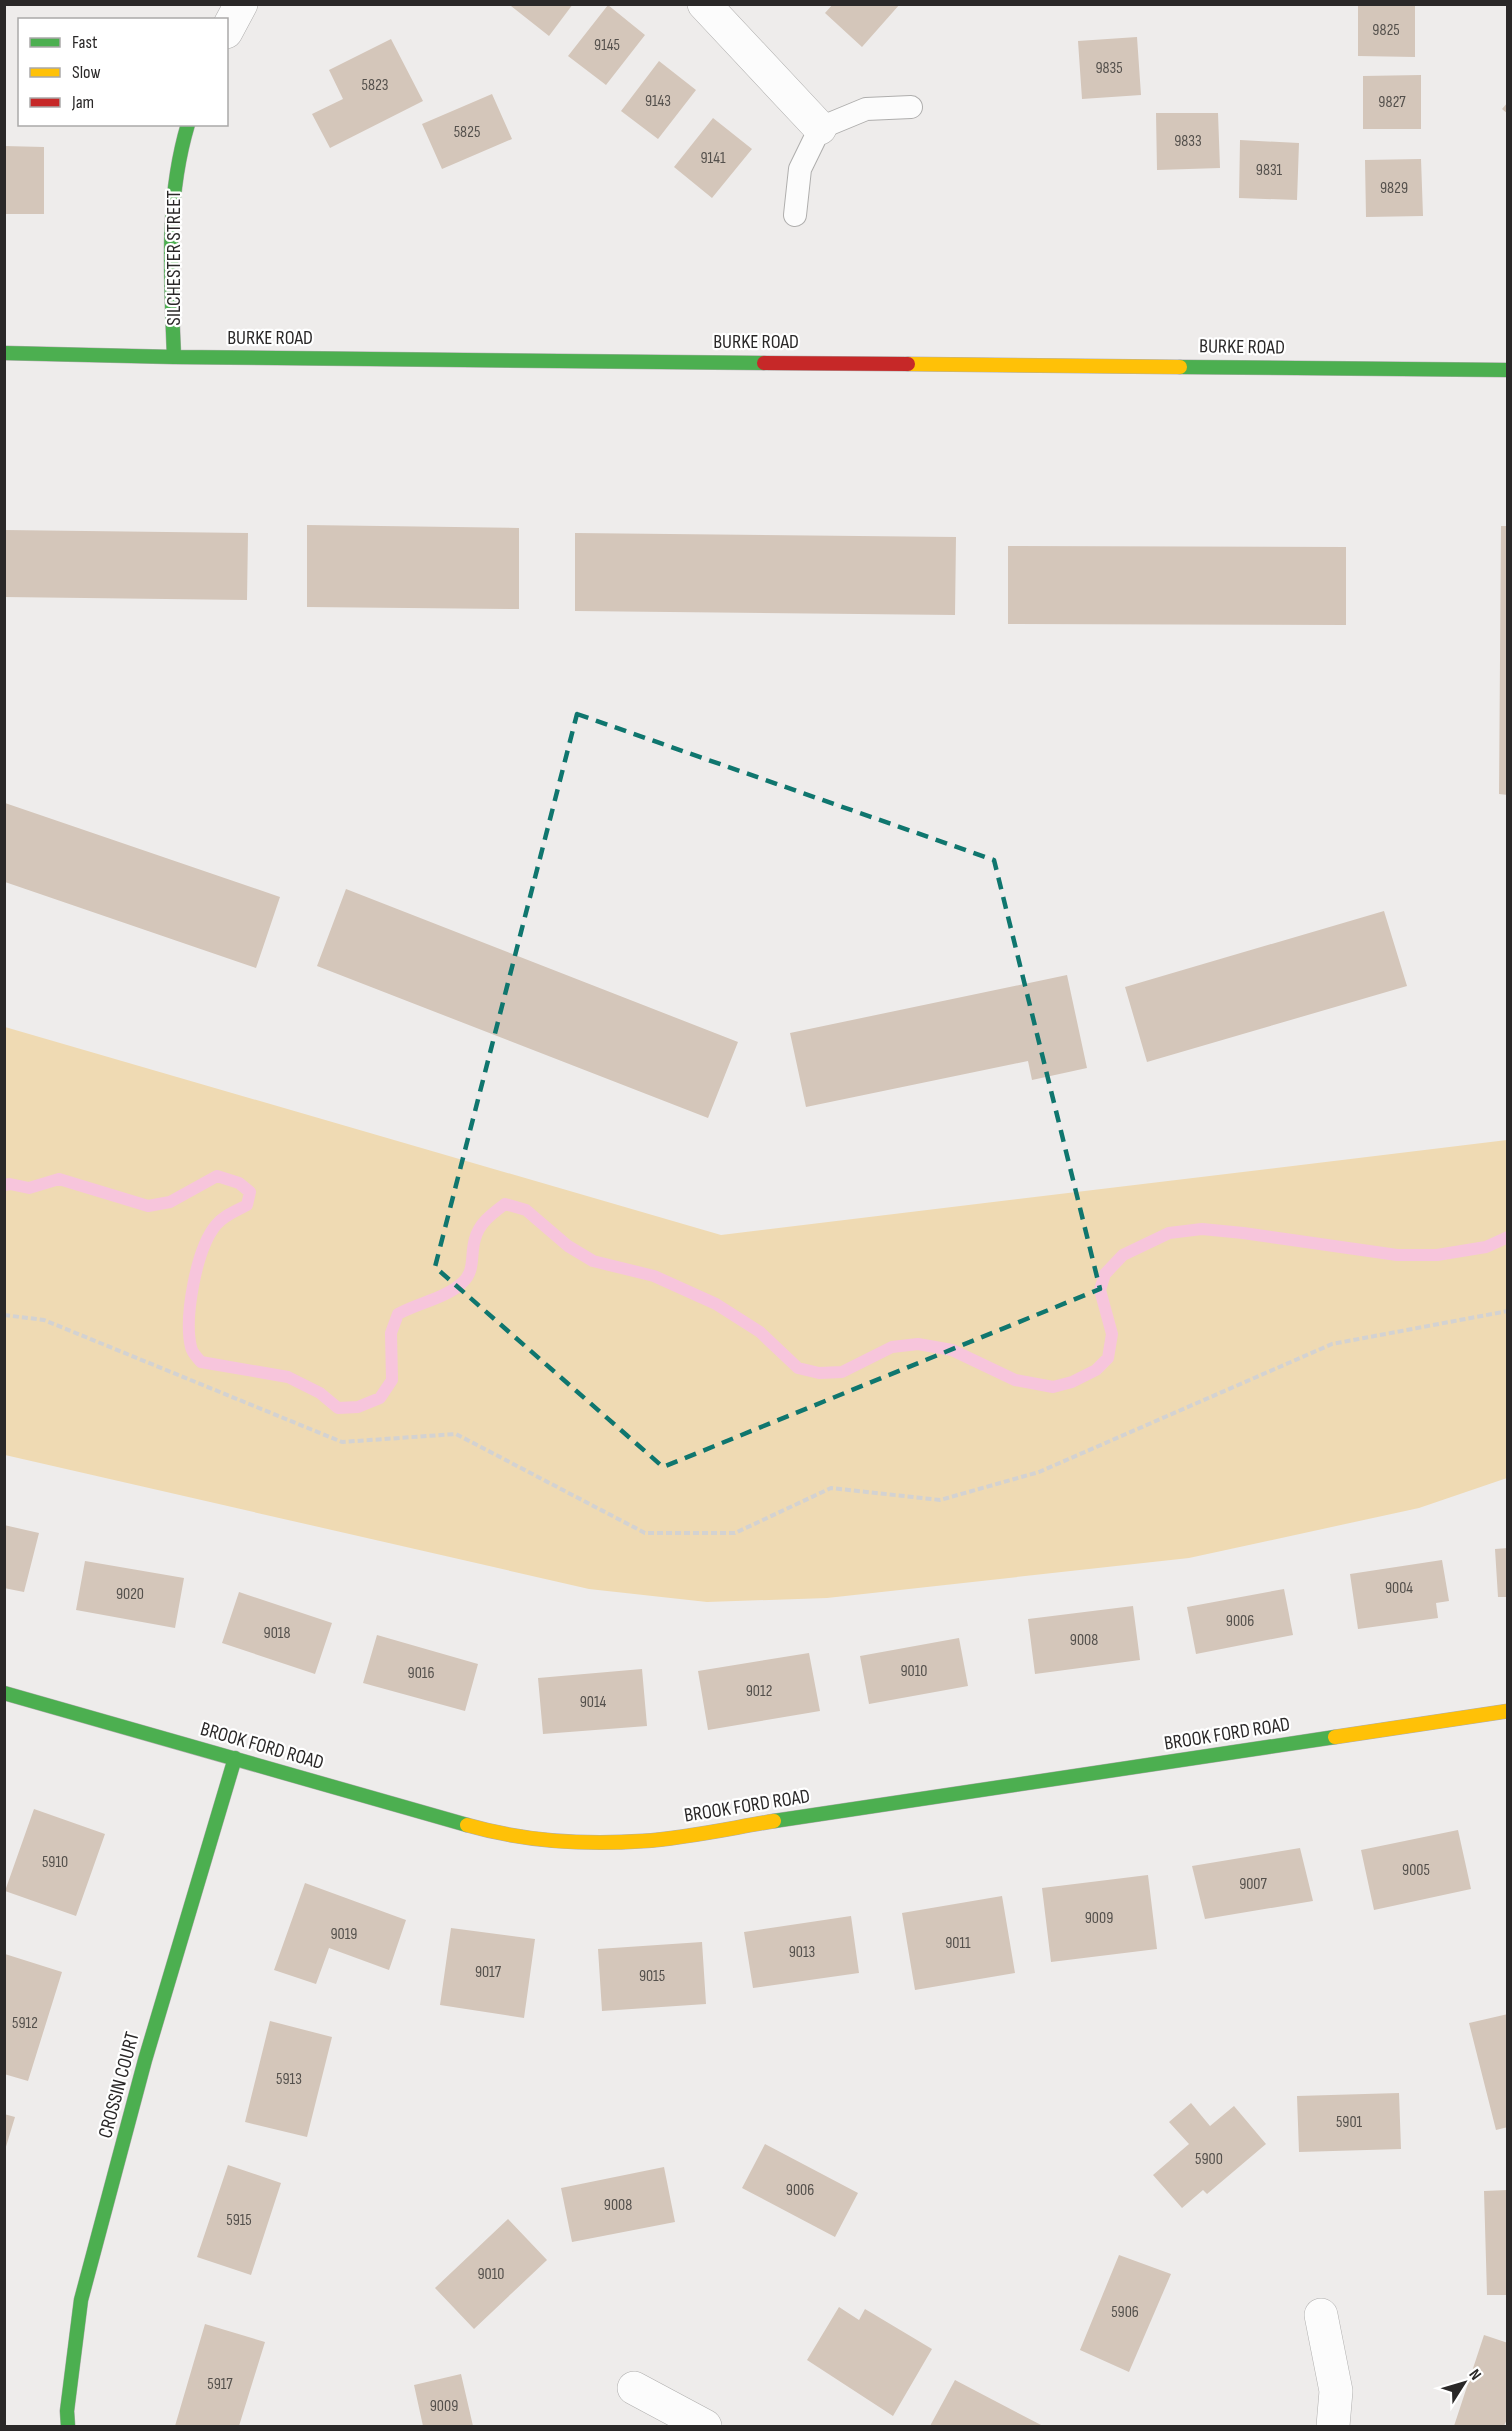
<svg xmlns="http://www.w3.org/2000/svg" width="1512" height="2431" font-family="'Sofia Sans Condensed',sans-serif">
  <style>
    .green { fill: #efdab3 }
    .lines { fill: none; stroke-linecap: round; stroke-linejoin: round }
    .stream { stroke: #f7c5dc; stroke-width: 12 }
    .building { fill: #d4c6ba }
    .lane-casing { stroke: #afaead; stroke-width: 24 }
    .street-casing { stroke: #afaead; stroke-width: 34 }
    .fast-casing { stroke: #afaead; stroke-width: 15 }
    .slow-casing { stroke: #afaead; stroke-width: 15 }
    .jam-casing { stroke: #afaead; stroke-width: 15 }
    .path { stroke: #d3d2d2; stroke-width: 4; stroke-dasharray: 6 3; stroke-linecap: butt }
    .lane { stroke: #fcfcfc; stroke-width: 22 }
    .street { stroke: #fcfcfc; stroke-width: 33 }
    .fast { stroke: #4caf50; stroke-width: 14 }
    .slow { stroke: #ffc107; stroke-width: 14 }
    .jam { stroke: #c62828; stroke-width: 14 }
    .marked { fill: none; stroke: #0f766e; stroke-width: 4.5; stroke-dasharray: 12 8; stroke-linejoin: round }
    .labels { text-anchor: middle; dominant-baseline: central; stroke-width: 4.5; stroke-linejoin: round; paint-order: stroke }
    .number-label { font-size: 16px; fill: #54504c }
    .street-label { font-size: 20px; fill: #2a2828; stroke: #fff }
  </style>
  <rect width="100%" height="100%" fill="#eeeceb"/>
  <path class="green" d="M 5,1027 L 721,1235 L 1507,1140 L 1507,1478 L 1419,1508 L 1189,1558 L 827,1598 L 707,1602 L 589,1589 L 5,1455 Z"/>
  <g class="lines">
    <path class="stream" d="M 4,1185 L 10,1184 L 29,1188 L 59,1179 L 148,1206 L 170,1202 L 217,1176 L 239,1183 L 250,1192 L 247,1205 C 236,1211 224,1215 216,1225 C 196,1249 184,1318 191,1347 C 192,1353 197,1357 201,1362 L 288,1377 L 320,1393 L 338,1408 L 358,1407 L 380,1398 L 392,1380 L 391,1333 L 398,1314 C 418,1303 446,1298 462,1283 C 476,1271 470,1254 475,1239 C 479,1223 493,1213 505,1204 L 526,1210 L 568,1246 L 593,1261 L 654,1276 L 716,1304 L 760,1332 L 798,1368 L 819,1373 L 842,1372 L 892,1347 L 918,1344 L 952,1350 L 1015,1380 L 1053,1387 L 1072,1382 L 1096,1370 L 1108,1358 L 1112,1334 L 1100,1290 L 1105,1274 L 1123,1255 L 1169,1233 L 1202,1229 L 1243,1233 L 1397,1255 L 1437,1255 L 1486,1247 L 1508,1237"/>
  </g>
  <path class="building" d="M 512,4 L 573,4 L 549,36 L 511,6 Z
    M 833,4 L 900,4 L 862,47 L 825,13 Z
    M 1358,4 L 1415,4 L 1415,57 L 1358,56 Z
    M 608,5 L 645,35 L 606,85 L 568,56 Z
    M 1137,37 L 1141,95 L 1082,99 L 1078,41 Z
    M 391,39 L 423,101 L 330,148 L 312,114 L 343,99 L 329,70 Z
    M 659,61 L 696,90 L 658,139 L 621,111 Z
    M 1421,75 L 1421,129 L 1363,129 L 1363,76 Z
    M 492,94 L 512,139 L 442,169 L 422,124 Z
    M 1508,102 L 1508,114 L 1502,109 Z
    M 1156,113 L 1218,113 L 1220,168 L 1157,170 Z
    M 713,118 L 752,149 L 712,198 L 674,167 Z
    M 1240,140 L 1299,143 L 1297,200 L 1239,198 Z
    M 4,146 L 44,147 L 44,214 L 4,214 Z
    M 1421,159 L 1423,216 L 1366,217 L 1365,160 Z
    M 307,525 L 519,528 L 519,609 L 307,607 Z
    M 1501,526 L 1508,526 L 1508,795 L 1499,794 Z
    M 4,530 L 248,533 L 247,600 L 4,597 Z
    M 575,533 L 956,537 L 955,615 L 575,611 Z
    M 1008,546 L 1346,547 L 1346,625 L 1008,624 Z
    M 5,803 L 280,897 L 256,968 L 5,882 Z
    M 346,889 L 738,1042 L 708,1118 L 317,966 Z
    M 1384,911 L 1407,986 L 1147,1062 L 1125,987 Z
    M 1067,975 L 1087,1068 L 1032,1080 L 1028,1061 L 806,1107 L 790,1033 Z
    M 4,1525 L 39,1533 L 24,1592 L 4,1588 Z
    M 1508,1548 L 1508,1597 L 1498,1597 L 1495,1549 Z
    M 1442,1560 L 1449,1601 L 1436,1603 L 1438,1618 L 1358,1629 L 1350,1574 Z
    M 85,1561 L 184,1578 L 175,1628 L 76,1610 Z
    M 1284,1589 L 1293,1635 L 1196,1654 L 1187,1607 Z
    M 239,1592 L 332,1623 L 315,1674 L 222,1643 Z
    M 1133,1606 L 1140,1660 L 1035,1674 L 1028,1619 Z
    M 377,1635 L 478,1664 L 465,1711 L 363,1683 Z
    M 959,1638 L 968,1686 L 869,1704 L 860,1656 Z
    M 809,1653 L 820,1711 L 708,1730 L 698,1671 Z
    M 642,1669 L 647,1726 L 543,1734 L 538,1678 Z
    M 34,1809 L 105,1834 L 76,1916 L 5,1891 Z
    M 1458,1830 L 1471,1889 L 1374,1910 L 1361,1850 Z
    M 1300,1848 L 1313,1901 L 1205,1919 L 1192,1866 Z
    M 1148,1875 L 1157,1949 L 1051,1962 L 1042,1888 Z
    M 305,1883 L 406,1920 L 389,1970 L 329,1948 L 316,1984 L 274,1970 Z
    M 1002,1896 L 1015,1973 L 915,1990 L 902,1913 Z
    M 851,1916 L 859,1973 L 753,1988 L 744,1932 Z
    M 451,1928 L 535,1939 L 524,2018 L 440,2005 Z
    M 702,1942 L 706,2004 L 602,2011 L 598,1949 Z
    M 5,1954 L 62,1972 L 28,2081 L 4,2074 Z
    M 1508,2014 L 1508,2127 L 1496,2130 L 1469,2023 Z
    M 270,2021 L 332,2037 L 307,2137 L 245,2122 Z
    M 1399,2093 L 1401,2149 L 1299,2152 L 1297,2096 Z
    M 1191,2103 L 1210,2126 L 1234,2106 L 1266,2144 L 1207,2194 L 1203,2190 L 1182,2208 L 1153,2175 L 1189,2144 L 1169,2122 Z
    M 4,2114 L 15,2117 L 5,2150 L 4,2150 Z
    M 765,2144 L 858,2193 L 835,2237 L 742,2188 Z
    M 228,2165 L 281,2183 L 251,2275 L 197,2257 Z
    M 664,2167 L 675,2222 L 572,2242 L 561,2188 Z
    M 1508,2190 L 1508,2295 L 1487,2295 L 1484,2191 Z
    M 508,2219 L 547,2260 L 474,2329 L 435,2288 Z
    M 1119,2255 L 1171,2274 L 1129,2372 L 1080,2350 Z
    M 839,2307 L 859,2320 L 865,2309 L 932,2349 L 893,2416 L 807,2360 Z
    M 205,2324 L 265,2342 L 239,2426 L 175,2426 Z
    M 1484,2335 L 1508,2343 L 1508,2417 L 1504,2426 L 1454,2426 Z
    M 461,2374 L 473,2426 L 423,2426 L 414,2385 Z
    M 955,2380 L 1043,2426 L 930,2426 Z"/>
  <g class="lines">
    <defs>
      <path id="lane" d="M 795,215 L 800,169 L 820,128 L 866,109 L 911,107"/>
      <path id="street" d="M 704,4 L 820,128
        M 226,32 L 241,4
        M 1321,2315 L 1336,2391 L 1333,2426
        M 634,2388 L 705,2426"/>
      <path id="fast" d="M 4,353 L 174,357 L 764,363
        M 174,357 C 171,278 165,201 188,124
        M 1180,367 L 1508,370
        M 4,1693 L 467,1825
        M 774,1821 L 1335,1737
        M 68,2426 L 67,2411 L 81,2300 L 145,2060 L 235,1758"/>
      <path id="slow" d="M 908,364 L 1180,367
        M 1335,1737 L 1508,1711
        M 467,1825 C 523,1841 585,1845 643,1841 C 687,1838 731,1828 774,1821"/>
      <path id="jam" d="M 764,363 L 908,364"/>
    </defs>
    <use href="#lane" class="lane-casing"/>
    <use href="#street" class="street-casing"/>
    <use href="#fast" class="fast-casing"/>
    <use href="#slow" class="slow-casing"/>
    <use href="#jam" class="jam-casing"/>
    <path class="path" d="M 4,1315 L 44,1320 L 342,1442 L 456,1434 L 645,1533 L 735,1533 L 831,1488 L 940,1500 L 1039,1472 L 1332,1344 L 1508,1311"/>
    <use href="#lane" class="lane"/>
    <use href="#street" class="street"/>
    <use href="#fast" class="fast"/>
    <use href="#slow" class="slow"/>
    <use href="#jam" class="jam"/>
  </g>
  <path class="marked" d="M 577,714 L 994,860 L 1100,1289 L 663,1467 L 435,1267 Z"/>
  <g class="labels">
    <g class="number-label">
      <text x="1386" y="30">9825</text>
      <text x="607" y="45">9145</text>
      <text x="1109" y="68">9835</text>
      <text x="375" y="85">5823</text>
      <text x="658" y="101">9143</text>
      <text x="1392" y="102">9827</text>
      <text x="467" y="132">5825</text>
      <text x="1188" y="141">9833</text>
      <text x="713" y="158">9141</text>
      <text x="1269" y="170">9831</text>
      <text x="1394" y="188">9829</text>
      <text x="1399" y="1588">9004</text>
      <text x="130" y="1594">9020</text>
      <text x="1240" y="1621">9006</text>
      <text x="277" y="1633">9018</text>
      <text x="1084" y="1640">9008</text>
      <text x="914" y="1671">9010</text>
      <text x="421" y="1673">9016</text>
      <text x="759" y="1691">9012</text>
      <text x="593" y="1702">9014</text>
      <text x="55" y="1862">5910</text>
      <text x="1416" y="1870">9005</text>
      <text x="1253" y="1884">9007</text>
      <text x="1099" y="1918">9009</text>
      <text x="344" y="1934">9019</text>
      <text x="958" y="1943">9011</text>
      <text x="802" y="1952">9013</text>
      <text x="488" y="1972">9017</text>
      <text x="652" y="1976">9015</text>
      <text x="25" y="2023">5912</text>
      <text x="289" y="2079">5913</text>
      <text x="1349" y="2122">5901</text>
      <text x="1209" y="2159">5900</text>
      <text x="800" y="2190">9006</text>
      <text x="618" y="2205">9008</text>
      <text x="239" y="2220">5915</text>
      <text x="491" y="2274">9010</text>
      <text x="1125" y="2312">5906</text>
      <text x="220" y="2384">5917</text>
      <text x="444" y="2406">9009</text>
    </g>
    <g class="street-label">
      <text transform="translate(174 258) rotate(-90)">SILCHESTER STREET</text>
      <text x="270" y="338">BURKE ROAD</text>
      <text x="756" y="342">BURKE ROAD</text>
      <text transform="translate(1242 347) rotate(1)">BURKE ROAD</text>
      <text transform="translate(1227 1734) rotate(-9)">BROOK FORD ROAD</text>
      <text transform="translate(262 1746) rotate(16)">BROOK FORD ROAD</text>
      <text transform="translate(747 1806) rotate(-9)">BROOK FORD ROAD</text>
      <text transform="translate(119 2085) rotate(-75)">CROSSIN COURT</text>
    </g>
  </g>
  <rect width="1512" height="2431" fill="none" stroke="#2a2828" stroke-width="12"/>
  <rect x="18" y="18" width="210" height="108" fill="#ffffff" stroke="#aaa9a9" stroke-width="1.5"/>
  <rect x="30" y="38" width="30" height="9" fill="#4caf50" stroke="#aaa9a9" stroke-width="1.5"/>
  <text x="72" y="48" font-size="18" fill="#2a2828">Fast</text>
  <rect x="30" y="68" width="30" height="9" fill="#ffc107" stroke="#aaa9a9" stroke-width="1.5"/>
  <text x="72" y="78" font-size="18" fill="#2a2828">Slow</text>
  <rect x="30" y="98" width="30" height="9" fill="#c62828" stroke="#aaa9a9" stroke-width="1.5"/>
  <text x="72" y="108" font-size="18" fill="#2a2828">Jam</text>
  <g transform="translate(1464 2383) rotate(53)" stroke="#ffffff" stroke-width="4.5" paint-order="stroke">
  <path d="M0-4.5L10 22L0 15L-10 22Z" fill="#2a2828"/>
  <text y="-9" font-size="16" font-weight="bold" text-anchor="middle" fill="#2a2828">N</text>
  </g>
</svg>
